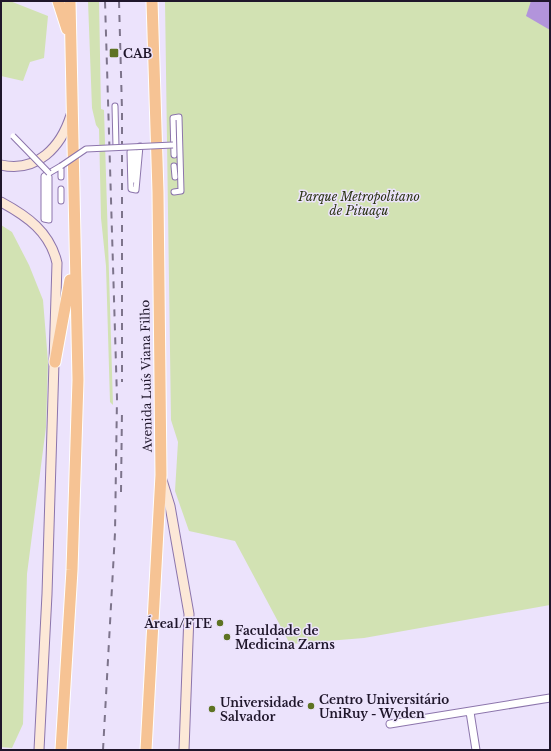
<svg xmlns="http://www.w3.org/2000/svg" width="551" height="751" font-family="'Libre Baskerville',serif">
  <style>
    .green { fill: #d2e2b3 }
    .water { fill: #b294db }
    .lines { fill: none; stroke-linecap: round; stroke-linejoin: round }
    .pedestrian-casing { stroke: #8c75ac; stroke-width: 7 }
    .minor-casing { stroke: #8c75ac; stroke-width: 9 }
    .secondary-casing { stroke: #8c75ac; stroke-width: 11 }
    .trunk-casing { stroke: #fff; stroke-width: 13 }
    .pedestrian { stroke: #fff; stroke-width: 5 }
    .minor { stroke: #fff; stroke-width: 7 }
    .secondary { stroke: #fce8d7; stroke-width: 9 }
    .trunk { stroke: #f6c394; stroke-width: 11 }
    .rail { stroke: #7d748b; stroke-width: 2; stroke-dasharray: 7 7; stroke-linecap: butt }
    .pedestrian-bridge-casing { stroke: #8c75ac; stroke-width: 7; stroke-linecap: butt }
    .pedestrian-bridge { stroke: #fff; stroke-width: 5 }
    .poi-dot { fill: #5e7323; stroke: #ece3fc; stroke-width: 1.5 }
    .labels { text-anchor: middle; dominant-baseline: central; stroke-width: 3; stroke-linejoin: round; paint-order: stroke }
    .poi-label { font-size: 12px; font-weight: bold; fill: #1f162b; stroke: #ece3fc; text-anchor: start }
    .park-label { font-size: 12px; font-style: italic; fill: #2b3414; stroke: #ece3fc }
    .street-label { font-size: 12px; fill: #1f162b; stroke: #ece3fc }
  </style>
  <rect width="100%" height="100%" fill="#ece3fc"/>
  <path class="green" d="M 1,1 L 10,1 L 48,16 L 44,58 L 30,62 L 23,81 L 1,76 Z
    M 88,1 L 99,1 L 101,109 L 104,110 L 113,405 L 110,402 L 106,266 L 101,218 L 99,129 L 96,125 L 92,108 Z
    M 165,1 L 550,1 L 550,605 L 364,638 L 290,644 L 235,541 L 189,531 L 175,491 L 178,442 L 171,420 Z
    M 1,225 L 12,232 L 29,265 L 43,300 L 48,362 L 46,427 L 27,574 L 23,724 L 12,748 L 1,747 Z"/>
  <path class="water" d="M 531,1 L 550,1 L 550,30 L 526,16 Z"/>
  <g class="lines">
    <defs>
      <path id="pedestrian" d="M 115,106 L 116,147
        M 174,166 L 175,177
        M 61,177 L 61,166
        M 134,180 L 135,152 L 130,152 L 131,189 L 136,190 L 140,146
        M 61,189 L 61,201
        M 174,192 L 181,191 L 179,117 L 173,118 L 174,155
        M 46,212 L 46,177 L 49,177 L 49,220 L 44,219 L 44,176 L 61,166"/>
      <path id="minor" d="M 470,712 L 476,750
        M 390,724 L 550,698"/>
      <path id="secondary" d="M 1,165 C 37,173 61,147 71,115
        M 1,202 C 27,216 50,232 57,263 L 47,594 L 39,750
        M 162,480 L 170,506 L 189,614 L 184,750"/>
      <path id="trunk" d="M 58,1 L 67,29
        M 55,362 L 70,280
        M 61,750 L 72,570 L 78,380 L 70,1
        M 146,750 L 161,475 L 158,192 L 152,1"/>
    </defs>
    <use href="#pedestrian" class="pedestrian-casing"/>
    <use href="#minor" class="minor-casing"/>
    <use href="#secondary" class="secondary-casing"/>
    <use href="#trunk" class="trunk-casing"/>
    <use href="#pedestrian" class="pedestrian"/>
    <use href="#minor" class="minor"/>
    <use href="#secondary" class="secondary"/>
    <use href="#trunk" class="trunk"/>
    <path class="rail" d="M 119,1 L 122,110 L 122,382
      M 121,492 L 122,410
      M 103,750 L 115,533 L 117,398 L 105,1"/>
    <defs>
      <path id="pedestrian-bridge" d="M 13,136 L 49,173
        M 61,166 L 86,149 L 173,145"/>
    </defs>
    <use href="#pedestrian-bridge" class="pedestrian-bridge-casing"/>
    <use href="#pedestrian-bridge" class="pedestrian-bridge"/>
  </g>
  <g class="poi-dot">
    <rect x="109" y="48" width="10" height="10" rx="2"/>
    <circle cx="220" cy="623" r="4"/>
    <circle cx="227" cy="637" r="4"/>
    <circle cx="311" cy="706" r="4"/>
    <circle cx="212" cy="709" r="4"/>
  </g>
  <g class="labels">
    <g class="poi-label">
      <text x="123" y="53">CAB</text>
      <text x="212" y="623" text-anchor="end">Área1/FTE</text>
      <text x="235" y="630">Faculdade de<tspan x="235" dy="14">Medicina Zarns</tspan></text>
      <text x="319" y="699">Centro Universitário<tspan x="319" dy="14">UniRuy - Wyden</tspan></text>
      <text x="220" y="702">Universidade<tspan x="220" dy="14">Salvador</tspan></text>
    </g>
    <g class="park-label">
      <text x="359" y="196">Parque Metropolitano<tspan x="359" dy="14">de Pituaçu</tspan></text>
    </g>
    <g class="street-label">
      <text transform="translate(146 376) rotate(-91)">Avenida Luís Viana Filho</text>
    </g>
  </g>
  <rect width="551" height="751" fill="none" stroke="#1f162b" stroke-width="4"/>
</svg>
